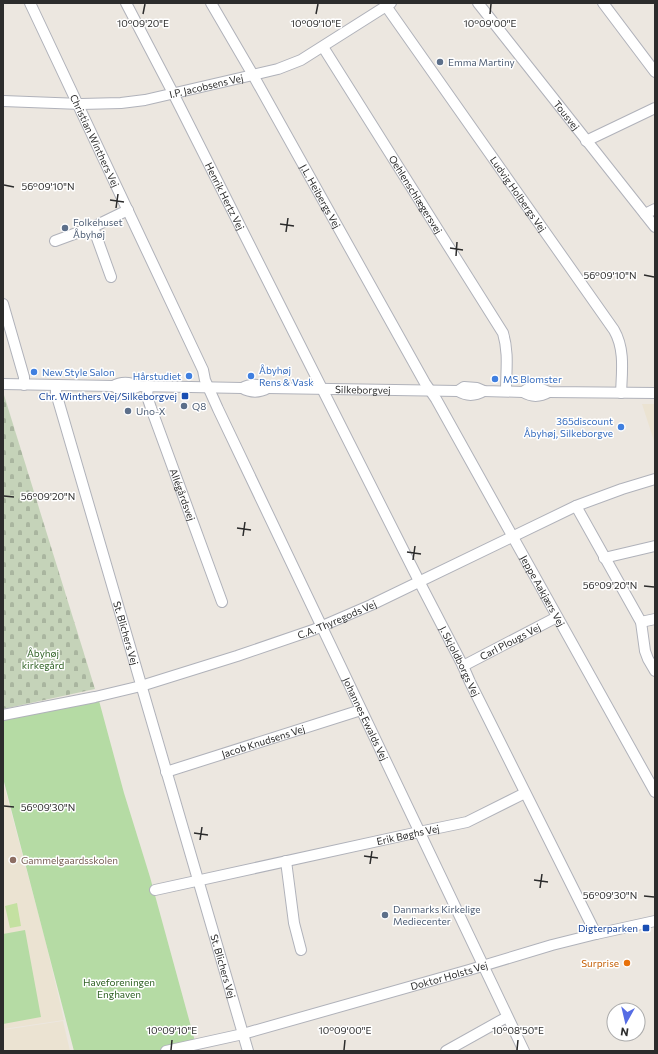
<svg xmlns="http://www.w3.org/2000/svg" width="658" height="1054" font-family="Commissioner,sans-serif">
  <style>
    .education { fill: #ebe3d2 }
    .cemetery { fill: url(#cemetery-stones) }
    .park { fill: #b5dba4 }
    .pitch { fill: #c4e1a1 }
    .lines { fill: none; stroke-linecap: round; stroke-linejoin: round }
    .minor-casing { stroke: #b0b2ba; stroke-width: 12 }
    .minor { stroke: #fff; stroke-width: 10 }
    .ticks { fill: none; stroke: #2c2c2c; stroke-width: 1.5 }
    .service-dot { fill: #5c6f8a; stroke: #fff; stroke-width: 1.5 }
    .shop-dot { fill: #3f7fe0; stroke: #fff; stroke-width: 1.5 }
    .transit-dot { fill: #1a4fb4; stroke: #fff; stroke-width: 1.5 }
    .education-dot { fill: #8d6e63; stroke: #fff; stroke-width: 1.5 }
    .food-dot { fill: #e8710a; stroke: #fff; stroke-width: 1.5 }
    .labels { text-anchor: middle; dominant-baseline: central; stroke-width: 3; stroke-linejoin: round; paint-order: stroke }
    .service-label { font-size: 10px; fill: #4e5e75; stroke: #fff; text-anchor: start }
    .street-label { font-size: 10px; fill: #2c2c2c; stroke: #fff }
    .shop-label { font-size: 10px; fill: #366cbe; stroke: #fff; text-anchor: start }
    .transit-label { font-size: 10px; fill: #164399; stroke: #fff; text-anchor: end }
    .park-label { font-size: 10px; fill: #2f6124; stroke: #fff }
    .education-label { font-size: 10px; fill: #785e54; stroke: #fff; text-anchor: start }
    .food-label { font-size: 10px; fill: #c56008; stroke: #fff; text-anchor: end }
    .ticks-label { font-size: 10px; text-anchor: middle; fill: #2c2c2c; stroke: #fff; stroke-width: 3; stroke-linejoin: round; paint-order: stroke }
  </style>
  <defs>
    <pattern id="cemetery-stones" width="16" height="16" patternUnits="userSpaceOnUse"><rect width="16" height="16" fill="#c5d3b9"/><path d="M2 7V4a2 2 0 0 1 4 0v3zM10 15v-3a2 2 0 0 1 4 0v3z" fill="#a9b59f"/></pattern>
  </defs>
  <rect width="100%" height="100%" fill="#ece7e0"/>
  <path class="education" d="M 642,404 L 655,404 L 655,444 Z
    M 3,782 L 45,939 L 64,1020 L 3,1029 Z
    M 63,1021 L 70,1051 L 3,1051 L 3,1030 Z"/>
  <path class="cemetery" d="M 3,395 L 4,395 L 95,689 L 3,709 Z"/>
  <path class="park" d="M 98,697 L 124,793 L 150,877 L 196,1045 L 165,1051 L 74,1051 L 3,778 L 3,716 Z
    M 25,930 L 41,1017 L 3,1024 L 3,934 Z"/>
  <path class="pitch" d="M 17,903 L 21,926 L 10,928 L 5,906 Z"/>
  <g class="lines">
    <defs>
      <g id="minor">
        <path id="s1" d="M 30,3 L 203,370 L 205,380 L 218,409 L 524,1051"/>
        <path id="s2" d="M 126,3 L 173,93 L 421,585 L 463,666 L 470,682 L 596,934"/>
        <path id="s3" d="M 211,3 L 253,75 L 425,383 L 436,399 L 655,792"/>
        <path id="s4" d="M 478,3 L 655,227"/>
        <path d="M 603,3 L 655,72"/>
        <path id="s5" d="M 386,6 L 614,330 C 625,349 622,371 621,393"/>
        <path id="s6" d="M 323,47 L 503,333 C 509,353 506,371 506,391"/>
        <path id="s7" d="M 3,101 L 81,104 L 121,103 L 145,100 L 253,75 L 278,69 L 301,60 L 391,3"/>
        <path d="M 586,141 L 655,108"/>
        <path d="M 645,214 L 655,209"/>
        <path d="M 93,227 L 111,277"/>
        <path d="M 55,241 L 93,227 L 128,210"/>
        <path d="M 3,304 L 24,377 L 24,385"/>
        <path id="s8" d="M 3,384 L 113,386 C 122,381 130,382 139,386 L 242,388 C 251,383 259,384 268,388 L 458,391 L 464,387 L 477,388 L 484,391 L 523,392 L 529,388 L 542,389 L 549,392 L 655,393"/>
        <path id="s9" d="M 56,385 L 56,393 L 248,1051"/>
        <path d="M 113,386 C 122,391 130,391 139,386"/>
        <path id="s10" d="M 148,386 L 147,396 L 151,408 L 222,602"/>
        <path d="M 242,388 C 251,393 259,393 268,388"/>
        <path d="M 458,391 C 466,396 475,396 484,391"/>
        <path d="M 523,392 C 531,397 540,397 549,392"/>
        <path d="M 576,506 L 641,622 L 645,651 L 648,659 L 655,671"/>
        <path d="M 604,558 L 655,546"/>
        <path d="M 641,622 L 655,619"/>
        <path id="s11" d="M 463,666 L 557,617"/>
        <path id="s12" d="M 3,715 L 95,697 L 141,686 L 237,656 L 313,630 L 371,605 L 576,506 L 622,489 L 655,479"/>
        <path id="s13" d="M 166,772 L 361,710"/>
        <path d="M 286,861 L 294,923 L 301,950"/>
        <path id="s14" d="M 155,890 L 419,832 L 467,822 L 525,793"/>
        <path id="s15" d="M 166,1051 L 243,1034 L 469,970 L 552,945 L 596,934 L 655,921"/>
        <path d="M 446,1051 L 507,1017"/>
      </g>
    </defs>
    <use href="#minor" class="minor-casing"/>
    <use href="#minor" class="minor"/>
  </g>
  <path class="ticks" d="M 143,14 L 145,4M 316,14 L 318,4M 490,14 L 491,4M 4,185 L 14,187M 110,200 L 124,202M 116,208 L 118,194M 280,224 L 294,226M 286,232 L 288,218M 450,248 L 463,250M 456,256 L 457,242M 644,275 L 654,277M 4,496 L 14,497M 237,528 L 251,530M 243,536 L 245,522M 407,552 L 421,554M 413,560 L 415,546M 644,586 L 654,587M 4,806 L 14,807M 194,833 L 208,835M 200,840 L 202,827M 364,856 L 378,858M 370,864 L 372,851M 534,880 L 548,882M 540,888 L 542,874M 644,896 L 654,897M 171,1050 L 172,1040M 344,1050 L 345,1040M 517,1050 L 518,1040"/>
  <g class="service-dot">
    <circle cx="440" cy="62" r="4"/>
    <circle cx="65" cy="228" r="4"/>
    <circle cx="184" cy="406" r="4"/>
    <circle cx="128" cy="411" r="4"/>
    <circle cx="385" cy="915" r="4"/>
  </g>
  <g class="shop-dot">
    <circle cx="34" cy="372" r="4"/>
    <circle cx="189" cy="376" r="4"/>
    <circle cx="251" cy="376" r="4"/>
    <circle cx="495" cy="379" r="4"/>
    <circle cx="621" cy="427" r="4"/>
  </g>
  <g class="transit-dot">
    <rect x="181" y="392" width="8" height="8" rx="2"/>
    <rect x="642" y="924" width="8" height="8" rx="2"/>
  </g>
  <circle class="education-dot" cx="13" cy="860" r="4"/>
  <circle class="food-dot" cx="627" cy="963" r="4"/>
  <g class="labels">
    <g class="service-label">
      <text x="448" y="62">Emma Martiny</text>
      <text x="73" y="222">Folkehuset<tspan x="73" dy="12">Åbyhøj</tspan></text>
      <text x="192" y="406">Q8</text>
      <text x="136" y="411">Uno-X</text>
      <text x="393" y="909">Danmarks Kirkelige<tspan x="393" dy="12">Mediecenter</tspan></text>
    </g>
    <g class="street-label">
      <text stroke="none"><textPath href="#s7" startOffset="205">I.P. Jacobsens Vej</textPath></text>
      <text stroke="none"><textPath href="#s4" startOffset="143">Tousvej</textPath></text>
      <text stroke="none"><textPath href="#s1" startOffset="152">Christian Winthers Vej</textPath></text>
      <text stroke="none"><textPath href="#s5" startOffset="230">Ludvig Holbergs Vej</textPath></text>
      <text stroke="none"><textPath href="#s6" startOffset="174">Oehlenschlægersvej</textPath></text>
      <text stroke="none"><textPath href="#s2" startOffset="217">Henrik Hertz Vej</textPath></text>
      <text stroke="none"><textPath href="#s3" startOffset="222">J.L. Heibergs Vej</textPath></text>
      <text stroke="none"><textPath href="#s8" startOffset="362">Silkeborgvej</textPath></text>
      <text stroke="none"><textPath href="#s10" startOffset="115">Allégårdsvej</textPath></text>
      <text stroke="none"><textPath href="#s3" startOffset="675">Jeppe Aakjærs Vej</textPath></text>
      <text stroke="none"><textPath href="#s12" startOffset="348">C.A. Thyregods Vej</textPath></text>
      <text stroke="none"><textPath href="#s9" startOffset="258">St. Blichers Vej</textPath></text>
      <text stroke="none"><textPath href="#s11" startOffset="53">Carl Plougs Vej</textPath></text>
      <text stroke="none"><textPath href="#s2" startOffset="738">J. Skjoldborgs Vej</textPath></text>
      <text stroke="none"><textPath href="#s1" startOffset="791">Johannes Ewalds Vej</textPath></text>
      <text stroke="none"><textPath href="#s13" startOffset="102">Jacob Knudsens Vej</textPath></text>
      <text stroke="none"><textPath href="#s14" startOffset="259">Erik Bøghs Vej</textPath></text>
      <text stroke="none"><textPath href="#s9" startOffset="605">St. Blichers Vej</textPath></text>
      <text stroke="none"><textPath href="#s15" startOffset="293">Doktor Holsts Vej</textPath></text>
    </g>
    <g class="shop-label">
      <text x="259" y="370">Åbyhøj<tspan x="259" dy="12">Rens &amp; Vask</tspan></text>
      <text x="42" y="372">New Style Salon</text>
      <text x="181" y="376" text-anchor="end">Hårstudiet</text>
      <text x="503" y="379">MS Blomster</text>
      <text x="613" y="421" text-anchor="end">365discount<tspan x="613" dy="12">Åbyhøj, Silkeborgve</tspan></text>
    </g>
    <g class="transit-label">
      <text x="177" y="396">Chr. Winthers Vej/Silkeborgvej</text>
      <text x="638" y="928">Digterparken</text>
    </g>
    <g class="park-label">
      <text x="43" y="653">Åbyhøj<tspan x="43" dy="12">kirkegård</tspan></text>
      <text x="119" y="982">Haveforeningen<tspan x="119" dy="12">Enghaven</tspan></text>
    </g>
    <g class="education-label">
      <text x="21" y="860">Gammelgaardsskolen</text>
    </g>
    <g class="food-label">
      <text x="619" y="963">Surprise</text>
    </g>
  </g>
  <g class="ticks-label">
    <text x="143" y="27">10°09'20"E</text>
    <text x="316" y="27">10°09'10"E</text>
    <text x="490" y="27">10°09'00"E</text>
    <text x="48" y="190">56°09'10"N</text>
    <text x="610" y="279">56°09'10"N</text>
    <text x="48" y="500">56°09'20"N</text>
    <text x="610" y="589">56°09'20"N</text>
    <text x="48" y="811">56°09'30"N</text>
    <text x="610" y="899">56°09'30"N</text>
    <text x="172" y="1034">10°09'10"E</text>
    <text x="345" y="1034">10°09'00"E</text>
    <text x="518" y="1034">10°08'50"E</text>
  </g>
  <rect width="658" height="1054" fill="none" stroke="#2c2c2c" stroke-width="8"/>
  <g transform="translate(626 1022) rotate(188)"><circle r="19" fill="#ffffff" stroke="#ababab"/>
  <path d="M0-3L7 15L0 10L-7 15Z" fill="#556ce4"/>
  <text y="-6" font-size="11" font-weight="bold" text-anchor="middle" fill="#2c2c2c">N</text>
  </g>
</svg>
